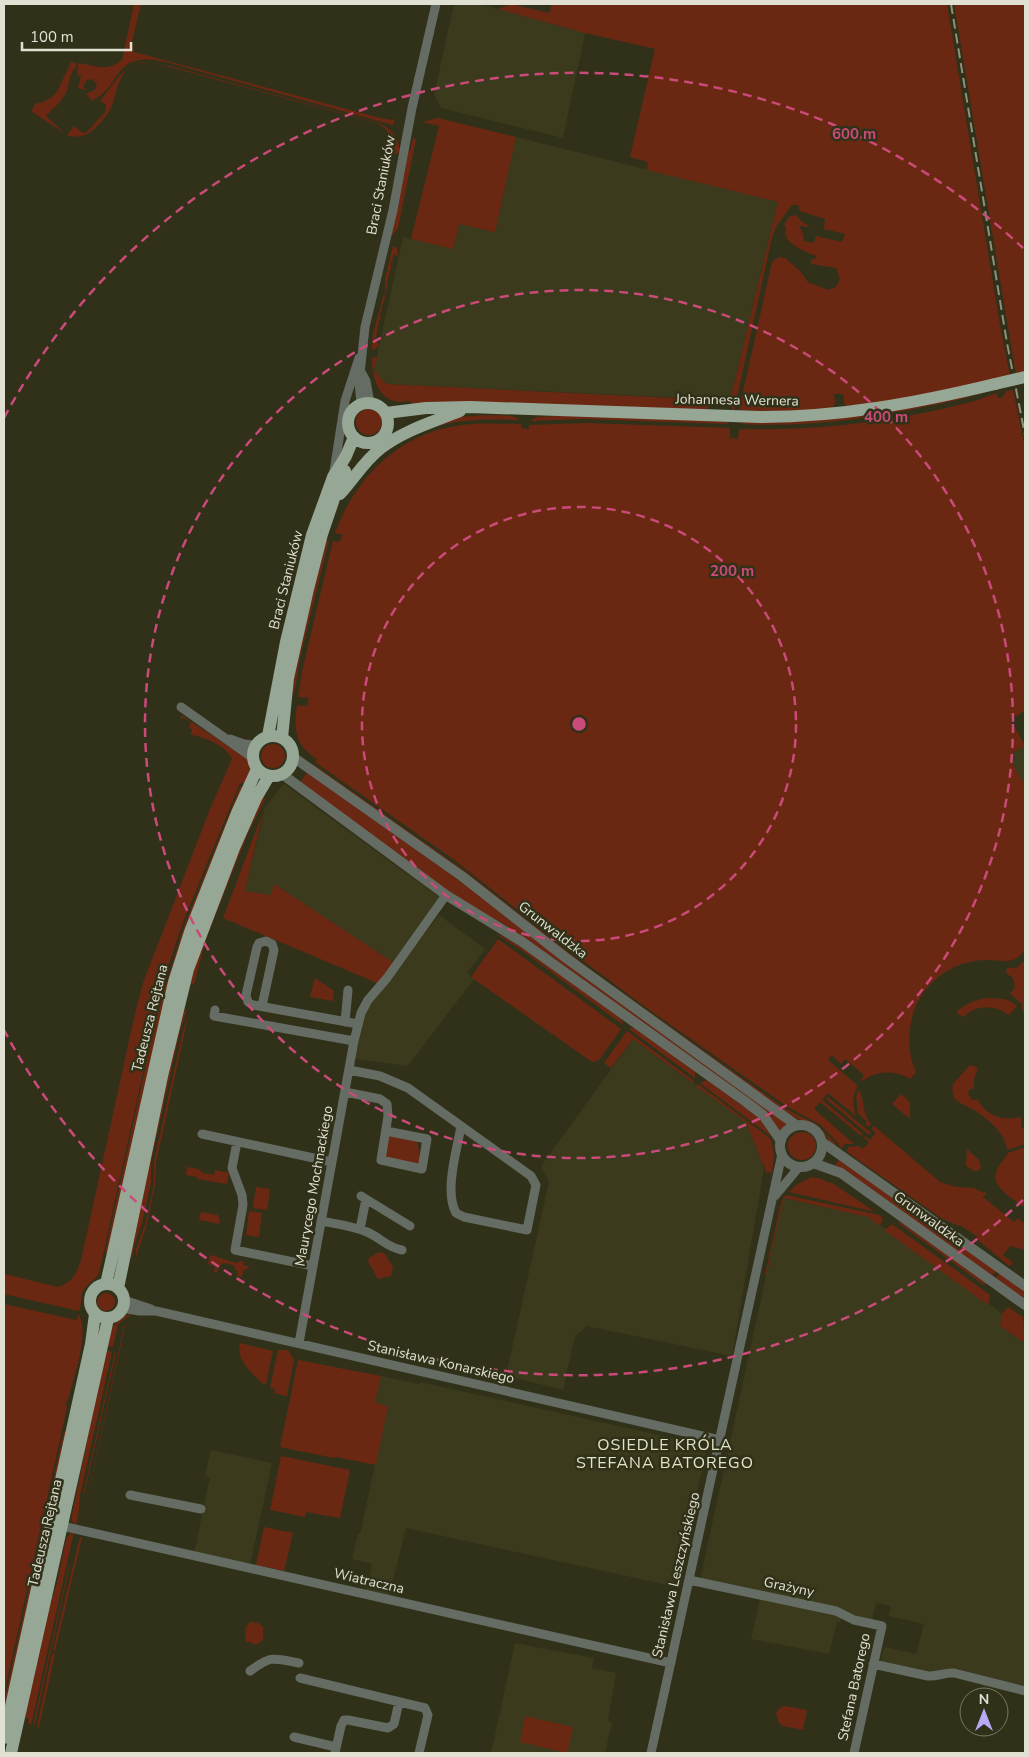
<svg xmlns="http://www.w3.org/2000/svg" width="1029" height="1757" font-family="'Nunito Sans',sans-serif">
  <style>
    .built { fill: #3b3a1d }
    .green { fill: #6a2813 }
    .lines { fill: none; stroke-linecap: round; stroke-linejoin: round }
    .minor { stroke: #646c63; stroke-width: 9 }
    .tertiary { stroke: #646c63; stroke-width: 10 }
    .primary { stroke: #97a795; stroke-width: 12 }
    .rail { stroke: #90907d; stroke-width: 2; stroke-dasharray: 10 5; stroke-linecap: butt }
    .primary-bridge { stroke: #97a795; stroke-width: 12 }
    .ring { fill: none; stroke: #ca4a79; stroke-width: 2.5; stroke-dasharray: 9 6 }
    .labels { text-anchor: middle; dominant-baseline: central; stroke-width: 5; stroke-linejoin: round; paint-order: stroke }
    .street-label { font-size: 14px; fill: #e1e1d3; stroke: #31311a }
    .quarter-label { font-size: 16px; letter-spacing: 1px; fill: #e3e4c7; stroke: #31311a }
    .centre { fill: #ca4a79; stroke: #31311a; stroke-width: 2.5 }
    .ring-label { font-size: 15px; text-anchor: middle; font-weight: bold; fill: #ca4a79; stroke: #31311a; stroke-width: 5; stroke-linejoin: round; paint-order: stroke }
  </style>
  <rect width="100%" height="100%" fill="#31311a"/>
  <path class="built" d="M 454,4 L 480,4 L 585,33 L 563,138 L 441,108 L 434,95 Z
    M 516,137 L 778,202 L 730,400 L 386,384 L 374,370 L 403,237 L 453,248 L 459,224 L 495,232 Z
    M 1025,746 L 1025,803 L 1003,758 Z
    M 284,784 L 440,898 L 394,963 L 274,884 L 271,895 L 245,891 L 265,807 Z
    M 439,915 L 485,949 L 467,973 L 474,979 L 408,1066 L 355,1059 L 362,1022 L 367,1008 Z
    M 633,1039 L 746,1122 L 764,1169 L 732,1356 L 587,1326 L 575,1336 L 563,1390 L 506,1376 L 549,1182 L 541,1166 Z
    M 783,1198 L 869,1217 L 1003,1314 L 1000,1326 L 1025,1343 L 1025,1688 L 931,1673 L 880,1663 L 884,1647 L 916,1654 L 924,1624 L 889,1616 L 891,1606 L 876,1603 L 872,1621 L 700,1580 Z
    M 381,1376 L 419,1384 L 420,1382 L 703,1445 L 706,1452 L 677,1587 L 406,1528 L 389,1596 L 366,1591 L 372,1564 L 352,1559 L 358,1534 L 360,1534 L 388,1406 L 375,1403 Z
    M 211,1450 L 272,1463 L 250,1565 L 194,1553 L 210,1478 L 205,1476 Z
    M 760,1598 L 842,1615 L 840,1623 L 837,1622 L 829,1654 L 751,1639 Z
    M 515,1643 L 594,1658 L 592,1668 L 616,1673 L 608,1721 L 612,1722 L 605,1753 L 491,1753 Z"/>
  <path class="green" d="M 134,4 L 141,4 L 132,42 L 134,52 L 380,118 L 392,120 L 395,119 L 393,125 L 166,62 C 112,50 125,83 92,101 L 86,94 L 95,90 L 97,84 L 92,79 L 87,80 L 83,86 L 86,90 L 78,88 L 81,76 L 80,74 L 77,78 L 78,63 C 96,65 105,73 122,60 Z
    M 511,4 L 549,13 L 552,4 L 947,4 L 1000,325 L 1010,376 L 994,379 L 993,367 L 993,380 L 896,401 L 846,406 L 844,403 L 843,394 L 834,394 L 835,402 L 832,409 L 798,413 L 739,410 L 772,262 L 779,257 L 785,258 L 800,271 L 808,282 L 828,290 L 836,287 L 840,279 L 836,268 L 811,264 L 811,260 L 817,258 L 816,256 C 806,252 788,245 785,234 L 786,228 L 784,224 L 790,216 L 796,215 L 802,222 L 811,227 L 799,226 L 801,229 L 801,233 L 803,233 L 804,241 L 814,243 L 816,236 L 842,242 L 845,234 L 824,229 L 825,219 L 800,211 L 798,205 L 792,205 L 777,225 L 772,237 L 734,411 L 725,400 L 730,400 L 778,202 L 647,170 L 648,162 L 630,157 L 655,49 L 585,33 L 498,9 Z
    M 954,4 L 1025,4 L 1025,373 L 1016,375 Z
    M 71,62 L 76,63 L 76,67 C 70,71 70,82 67,90 C 63,101 53,108 46,116 L 64,133 L 31,111 L 35,104 L 43,102 L 52,97 L 58,90 Z
    M 143,62 L 170,66 L 379,123 C 391,129 399,137 400,152 L 392,155 C 394,140 391,131 377,123 L 162,65 C 151,62 138,61 129,68 C 117,78 116,97 110,110 C 105,118 99,125 92,131 C 84,137 76,138 67,135 L 74,126 L 81,132 L 86,133 L 105,112 L 106,105 L 100,101 C 113,85 123,66 143,62 Z
    M 438,118 L 516,137 L 495,232 L 459,224 L 453,249 L 411,239 L 439,126 L 422,122 Z
    M 413,138 L 416,139 L 398,228 L 391,237 L 408,151 L 410,151 Z
    M 393,246 L 397,248 L 398,258 L 395,254 L 393,255 L 394,257 L 392,259 L 393,261 L 391,262 L 391,268 L 389,273 L 390,275 L 388,277 L 388,282 L 386,284 L 388,286 L 385,291 L 386,293 L 384,294 L 385,300 L 383,302 L 384,304 L 382,305 L 382,311 L 380,312 L 381,315 L 379,316 L 381,318 L 378,323 L 379,325 L 377,327 L 378,329 L 376,334 L 377,336 L 375,337 L 379,346 L 373,350 L 372,348 L 373,334 L 385,290 L 385,279 Z
    M 377,357 L 374,370 L 386,384 L 716,400 L 711,406 L 702,411 L 412,407 L 411,401 C 407,401 402,402 399,402 C 377,400 372,375 372,358 Z
    M 1013,390 L 1025,447 L 1025,711 L 1010,719 L 1025,746 L 1012,753 L 1012,763 L 1025,785 L 1025,949 C 1015,967 1000,959 984,960 C 949,961 916,988 911,1023 C 908,1040 909,1057 916,1072 L 910,1079 C 897,1070 875,1070 863,1081 L 861,1080 L 864,1075 L 845,1059 L 841,1064 L 832,1055 L 828,1060 L 858,1086 C 851,1095 853,1106 856,1116 L 828,1093 L 822,1100 L 863,1134 L 861,1136 L 820,1102 L 814,1109 L 854,1144 L 845,1144 L 841,1149 L 838,1143 L 821,1125 L 788,1107 L 644,1006 L 574,954 L 453,859 L 315,762 L 317,759 C 294,745 294,728 297,705 L 307,706 L 309,698 L 298,697 L 303,667 L 333,541 L 339,542 L 343,535 L 335,533 C 355,479 397,435 456,426 C 477,422 499,424 521,424 L 521,428 L 529,429 L 529,425 L 586,423 L 730,428 L 730,438 L 738,439 L 739,429 C 817,431 895,422 971,402 C 979,400 987,396 996,393 L 998,398 L 1003,397 L 1006,391 Z
    M 986,391 C 966,399 944,403 923,407 C 863,420 803,427 741,424 L 741,423 Z
    M356 422a13 13 0 1 1 26 0a13 13 0 1 1-26 0Z
    M 485,415 C 496,416 511,413 520,420 C 488,419 460,419 430,428 L 458,417 Z
    M 578,415 L 727,422 L 729,424 L 583,419 L 531,421 L 536,417 Z
    M 329,540 L 300,658 L 294,695 L 291,687 L 325,542 Z
    M 181,715 L 247,758 L 251,767 L 245,784 L 240,783 L 183,922 L 163,982 L 99,1273 C 96,1280 87,1283 83,1291 C 80,1298 82,1305 79,1311 L 4,1294 L 4,1274 L 58,1287 C 72,1283 77,1273 81,1260 L 136,1009 L 143,983 L 210,809 L 232,759 C 228,747 203,736 191,735 L 192,730 L 189,728 L 191,722 L 183,718 L 181,719 Z
    M261 756a12 12 0 1 1 24 0a12 12 0 1 1-24 0Z
    M 313,764 L 466,872 L 587,967 L 701,1049 L 786,1109 L 818,1125 L 836,1144 L 836,1148 C 828,1142 826,1132 818,1126 C 811,1121 803,1122 796,1118 C 790,1115 784,1111 779,1107 L 632,1002 L 312,766 Z
    M 307,772 L 471,889 L 595,985 L 788,1124 L 780,1132 L 300,783 Z
    M 240,787 L 244,788 L 170,978 L 168,978 L 184,926 Z
    M 261,797 L 265,799 L 248,833 L 206,939 L 194,985 L 188,983 L 195,961 Z
    M 263,812 L 245,891 L 271,895 L 274,884 L 394,963 L 377,983 L 223,918 Z
    M 496,934 C 509,934 604,1007 622,1019 L 623,1025 L 520,949 Z
    M 498,939 L 621,1029 L 599,1060 L 592,1062 L 471,977 Z
    M 1025,960 L 1025,1020 L 1021,1003 L 1010,994 L 1015,987 L 1013,978 L 1006,973 L 1007,968 L 1016,968 Z
    M 315,978 L 334,991 L 333,1001 L 310,997 Z
    M 166,982 L 169,982 L 108,1253 L 105,1253 L 158,1010 Z
    M 987,998 C 999,999 1007,997 1017,1006 L 1009,1015 C 995,1005 976,1004 964,1017 L 956,1013 C 965,1004 974,1000 987,998 Z
    M 187,1010 L 180,1031 L 151,1162 L 151,1183 L 142,1223 L 134,1246 L 132,1258 L 127,1257 L 182,1012 Z
    M 188,1017 L 156,1162 L 155,1185 L 146,1227 L 136,1257 L 136,1249 L 145,1225 L 154,1184 L 154,1161 L 183,1031 Z
    M 631,1028 L 635,1028 L 695,1071 L 695,1078 L 629,1029 Z
    M 627,1031 L 694,1081 L 693,1083 L 633,1039 L 611,1068 L 604,1063 Z
    M 970,1065 L 978,1068 L 974,1079 L 974,1089 L 970,1089 L 968,1092 L 969,1096 L 972,1098 L 971,1100 L 978,1100 C 987,1117 1004,1121 1021,1117 L 1021,1126 L 1025,1131 L 1025,1144 L 1007,1150 C 1006,1133 986,1117 972,1109 C 967,1106 959,1103 955,1099 C 952,1094 952,1089 953,1084 Z
    M 707,1080 L 759,1118 L 772,1137 L 700,1083 Z
    M 698,1084 L 771,1139 L 774,1155 L 772,1173 L 766,1172 L 764,1165 L 763,1165 L 746,1122 L 696,1086 Z
    M 859,1090 C 865,1101 862,1114 871,1124 L 869,1127 L 865,1124 L 867,1122 L 858,1113 L 856,1096 Z
    M 901,1094 L 910,1102 L 910,1119 L 892,1104 Z
    M 828,1097 L 871,1133 L 869,1135 L 826,1099 Z
    M 874,1126 L 940,1182 L 956,1187 L 974,1188 L 983,1193 L 985,1192 L 987,1193 L 983,1197 L 1014,1222 L 1018,1218 L 1025,1224 L 1025,1250 L 1010,1246 L 1003,1255 L 1013,1263 L 1009,1266 L 977,1239 L 978,1237 L 960,1225 L 959,1226 L 941,1218 L 847,1152 L 848,1147 L 858,1146 L 863,1149 L 869,1142 L 864,1138 L 865,1136 L 870,1140 L 876,1133 L 871,1129 Z
    M788 1146a14 14 0 1 1 28 0a14 14 0 1 1-28 0Z
    M 388,1135 L 417,1141 L 421,1162 L 415,1166 L 385,1159 Z
    M 1025,1147 L 1025,1208 C 1014,1199 989,1187 997,1170 C 1000,1163 1005,1159 1008,1153 Z
    M 967,1149 L 979,1160 L 981,1167 L 978,1171 L 974,1171 L 966,1166 Z
    M 839,1159 L 997,1270 L 992,1276 L 835,1166 Z
    M 187,1167 L 199,1169 L 202,1173 L 214,1175 L 215,1170 L 229,1173 L 227,1184 L 197,1179 L 197,1177 L 186,1175 Z
    M 811,1177 L 822,1179 L 829,1183 L 831,1182 L 875,1212 L 789,1192 L 796,1185 Z
    M 256,1187 L 270,1189 L 267,1210 L 253,1208 Z
    M 786,1195 L 879,1215 L 883,1218 L 880,1226 L 868,1217 L 784,1198 L 766,1276 L 765,1275 L 780,1208 L 783,1198 Z
    M 249,1211 L 262,1213 L 259,1237 L 246,1235 Z
    M 201,1212 L 218,1215 L 220,1221 L 219,1224 L 199,1220 Z
    M 897,1222 L 903,1223 L 987,1283 L 984,1285 Z
    M 892,1224 L 990,1295 L 988,1305 L 884,1230 Z
    M 379,1252 L 385,1254 L 393,1267 L 391,1276 L 378,1279 L 368,1261 L 369,1258 Z
    M 210,1255 C 220,1257 227,1261 237,1263 L 239,1261 L 244,1262 L 243,1265 L 250,1267 L 243,1271 L 242,1277 L 237,1276 L 238,1271 L 235,1270 L 234,1265 L 224,1263 L 219,1266 L 217,1273 L 214,1272 L 215,1266 L 208,1264 Z
    M 1000,1272 L 1025,1290 L 1025,1301 L 995,1279 Z
    M97 1302a9 9 0 1 1 18 0a9 9 0 1 1-18 0Z
    M 4,1304 L 76,1320 L 79,1314 C 89,1336 75,1372 69,1396 L 66,1403 L 67,1408 L 64,1421 L 4,1694 Z
    M 1008,1307 L 1023,1317 L 1025,1343 L 1000,1326 L 1002,1314 Z
    M 133,1313 L 118,1324 L 113,1347 L 106,1346 C 111,1329 114,1318 133,1313 Z
    M 132,1321 L 125,1326 L 81,1527 L 124,1326 Z
    M 240,1343 L 273,1351 L 266,1384 L 262,1383 C 251,1372 236,1361 240,1343 Z
    M 105,1350 L 112,1352 L 80,1495 L 79,1510 L 76,1525 L 72,1521 L 72,1515 C 84,1460 93,1405 105,1350 Z
    M 278,1350 L 288,1350 L 294,1360 L 287,1396 L 274,1393 L 275,1389 L 270,1388 Z
    M 115,1352 L 116,1353 L 84,1495 L 83,1495 Z
    M 298,1360 L 381,1376 L 375,1403 L 388,1406 L 376,1465 L 336,1457 L 334,1458 L 280,1447 Z
    M 65,1431 L 66,1431 L 4,1719 L 4,1702 L 64,1432 Z
    M 281,1456 L 350,1470 L 340,1518 L 306,1512 L 305,1517 L 270,1510 Z
    M 264,1527 L 293,1533 L 284,1571 L 256,1565 Z
    M 74,1532 L 31,1725 L 28,1723 L 29,1719 L 26,1718 L 26,1705 L 45,1621 L 57,1583 L 66,1539 L 70,1534 Z
    M 80,1537 L 82,1538 L 55,1651 L 53,1650 Z
    M 70,1564 L 35,1723 L 33,1725 L 69,1565 Z
    M 252,1622 L 258,1623 L 263,1627 L 263,1640 L 256,1645 L 250,1642 L 246,1642 L 245,1629 L 249,1623 Z
    M 52,1654 L 55,1654 L 39,1727 L 37,1727 Z
    M 784,1706 L 807,1710 L 803,1730 L 783,1726 L 779,1723 L 776,1713 L 779,1709 Z
    M 525,1716 L 573,1727 L 567,1753 L 520,1742 Z"/>
  <g class="lines">
    <path class="minor" d="M 361,372 L 366,381 L 370,403
      M 361,404 L 359,383 L 365,327 L 393,210 L 412,108 L 436,4
      M 334,471 L 345,401 L 359,358
      M 181,707 L 253,758
      M 230,739 L 244,744 L 256,745
      M 262,1006 L 274,950 L 272,944 L 266,941 L 259,943 L 257,947 L 246,995 L 248,1002 L 253,1005 L 358,1024
      M 215,1010 L 214,1016 L 354,1041
      M 345,1022 L 348,990
      M 349,1070 L 380,1076 L 408,1088 L 531,1176 L 536,1185 L 527,1230 L 464,1217 L 456,1213 C 444,1191 457,1150 461,1126
      M 345,1092 L 380,1099 L 387,1104 L 388,1116 L 381,1160 L 422,1169 L 427,1139 L 386,1131
      M 202,1134 L 332,1162
      M 237,1142 L 232,1168 L 242,1195 L 243,1205 L 235,1250 L 313,1266
      M 361,1196 L 410,1226
      M 775,1196 L 799,1167
      M 321,1221 C 337,1224 353,1226 367,1232 C 381,1238 386,1247 402,1250
      M 360,1229 L 366,1199
      M 124,1300 L 151,1309
      M 122,1308 L 139,1311 L 156,1311 L 720,1440
      M 299,1343 L 354,1041 L 361,1013 L 368,1000 L 387,978 L 446,895
      M 130,1495 L 201,1509
      M 62,1526 L 671,1663
      M 689,1580 L 836,1611 L 854,1620 L 882,1626 L 854,1753
      M 873,1664 L 928,1676 C 937,1677 945,1672 954,1673 L 1025,1691
      M 250,1671 C 272,1655 273,1658 299,1663
      M 300,1678 L 425,1708 L 428,1715 L 419,1753
      M 294,1737 L 336,1747
      M 335,1753 L 341,1726 L 344,1720 L 348,1720 L 388,1728 L 394,1724 L 399,1702
      M 651,1753 L 782,1154"/>
    <path class="tertiary" d="M 293,757 L 463,877 L 566,958 L 796,1125
      M 282,774 L 446,895 L 521,941 L 746,1102 L 763,1115 L 781,1141
      M780 1146a21 21 0 1 1 42 0a21 21 0 1 1-42 0Z
      M 822,1142 L 1025,1286
      M 813,1163 L 841,1173 L 1025,1305"/>
    <path class="primary" d="M348 423a20 20 0 1 1 40 0a20 20 0 1 1-40 0Z
      M 386,413 L 426,408 L 470,407 L 760,417 C 841,417 916,403 995,384
      M 340,494 C 354,479 364,461 381,448 C 405,430 433,422 460,411
      M253 756a20 20 0 1 1 40 0a20 20 0 1 1-40 0Z
      M 268,736 L 286,642 L 312,535 L 333,477 L 346,456 L 354,437
      M 282,738 L 288,678 L 308,589 L 322,534 L 339,484 L 345,471
      M90 1301a17 17 0 1 1 34 0a17 17 0 1 1-34 0Z
      M 106,1284 L 174,982 L 190,932 L 237,813 L 257,769
      M 118,1288 L 162,1076 L 188,969 L 234,848 L 256,798 L 269,776
      M 4,1738 L 91,1344 L 95,1314
      M 11,1753 L 108,1319"/>
    <path class="rail" d="M 951,4 L 1007,343 L 1025,435"/>
    <path class="primary-bridge" d="M 995,384 L 1025,377"/>
  </g>
  <g class="ring">
    <circle cx="579" cy="724" r="217"/>
    <circle cx="579" cy="724" r="434"/>
    <path d="M1023 1200A651 651 0 0 1 4 1030M4 418A651 651 0 0 1 1023 248"/>
  </g>
  <g class="labels">
    <g class="street-label">
      <text transform="translate(381 185) rotate(-79)">Braci Staniuków</text>
      <text transform="translate(737 400) rotate(1)">Johannesa Wernera</text>
      <text transform="translate(286 580) rotate(-76)">Braci Staniuków</text>
      <text transform="translate(553 930) rotate(38)">Grunwaldzka</text>
      <text transform="translate(150 1018) rotate(-76)">Tadeusza Rejtana</text>
      <text transform="translate(314 1186) rotate(-80)">Maurycego Mochnackiego</text>
      <text transform="translate(929 1219) rotate(36)">Grunwaldzka</text>
      <text transform="translate(441 1362) rotate(13)">Stanisława Konarskiego</text>
      <text transform="translate(45 1533) rotate(-77)">Tadeusza Rejtana</text>
      <text transform="translate(676 1575) rotate(-77)">Stanisława Leszczyńskiego</text>
      <text transform="translate(369 1581) rotate(13)">Wiatraczna</text>
      <text transform="translate(789 1587) rotate(12)">Grażyny</text>
      <text transform="translate(854 1687) rotate(-78)">Stefana Batorego</text>
    </g>
    <g class="quarter-label">
      <text x="665" y="1445">OSIEDLE KRÓLA<tspan x="665" dy="18">STEFANA BATOREGO</tspan></text>
    </g>
  </g>
  <circle cx="579" cy="724" r="8" class="centre"/>
  <g class="ring-label">
    <text x="854" y="139">600 m</text>
    <text x="886" y="422">400 m</text>
    <text x="732" y="576">200 m</text>
  </g>
  <rect width="1029" height="1757" fill="none" stroke="#e1e1d3" stroke-width="10"/>
  <g transform="translate(984 1712)"><circle r="24" fill="#31311a" stroke="#777764"/>
  <path d="M0-4L9 19L0 12L-9 19Z" fill="#baaaf6"/>
  <text y="-8" font-size="14" font-weight="bold" text-anchor="middle" fill="#e1e1d3">N</text>
  </g>
  <path d="M22 42v8h109v-8" fill="none" stroke="#e1e1d3" stroke-width="2.5"/>
  <text x="30" y="42" font-size="15" fill="#e1e1d3" stroke="#31311a" stroke-width="4" paint-order="stroke">100 m</text>
</svg>
